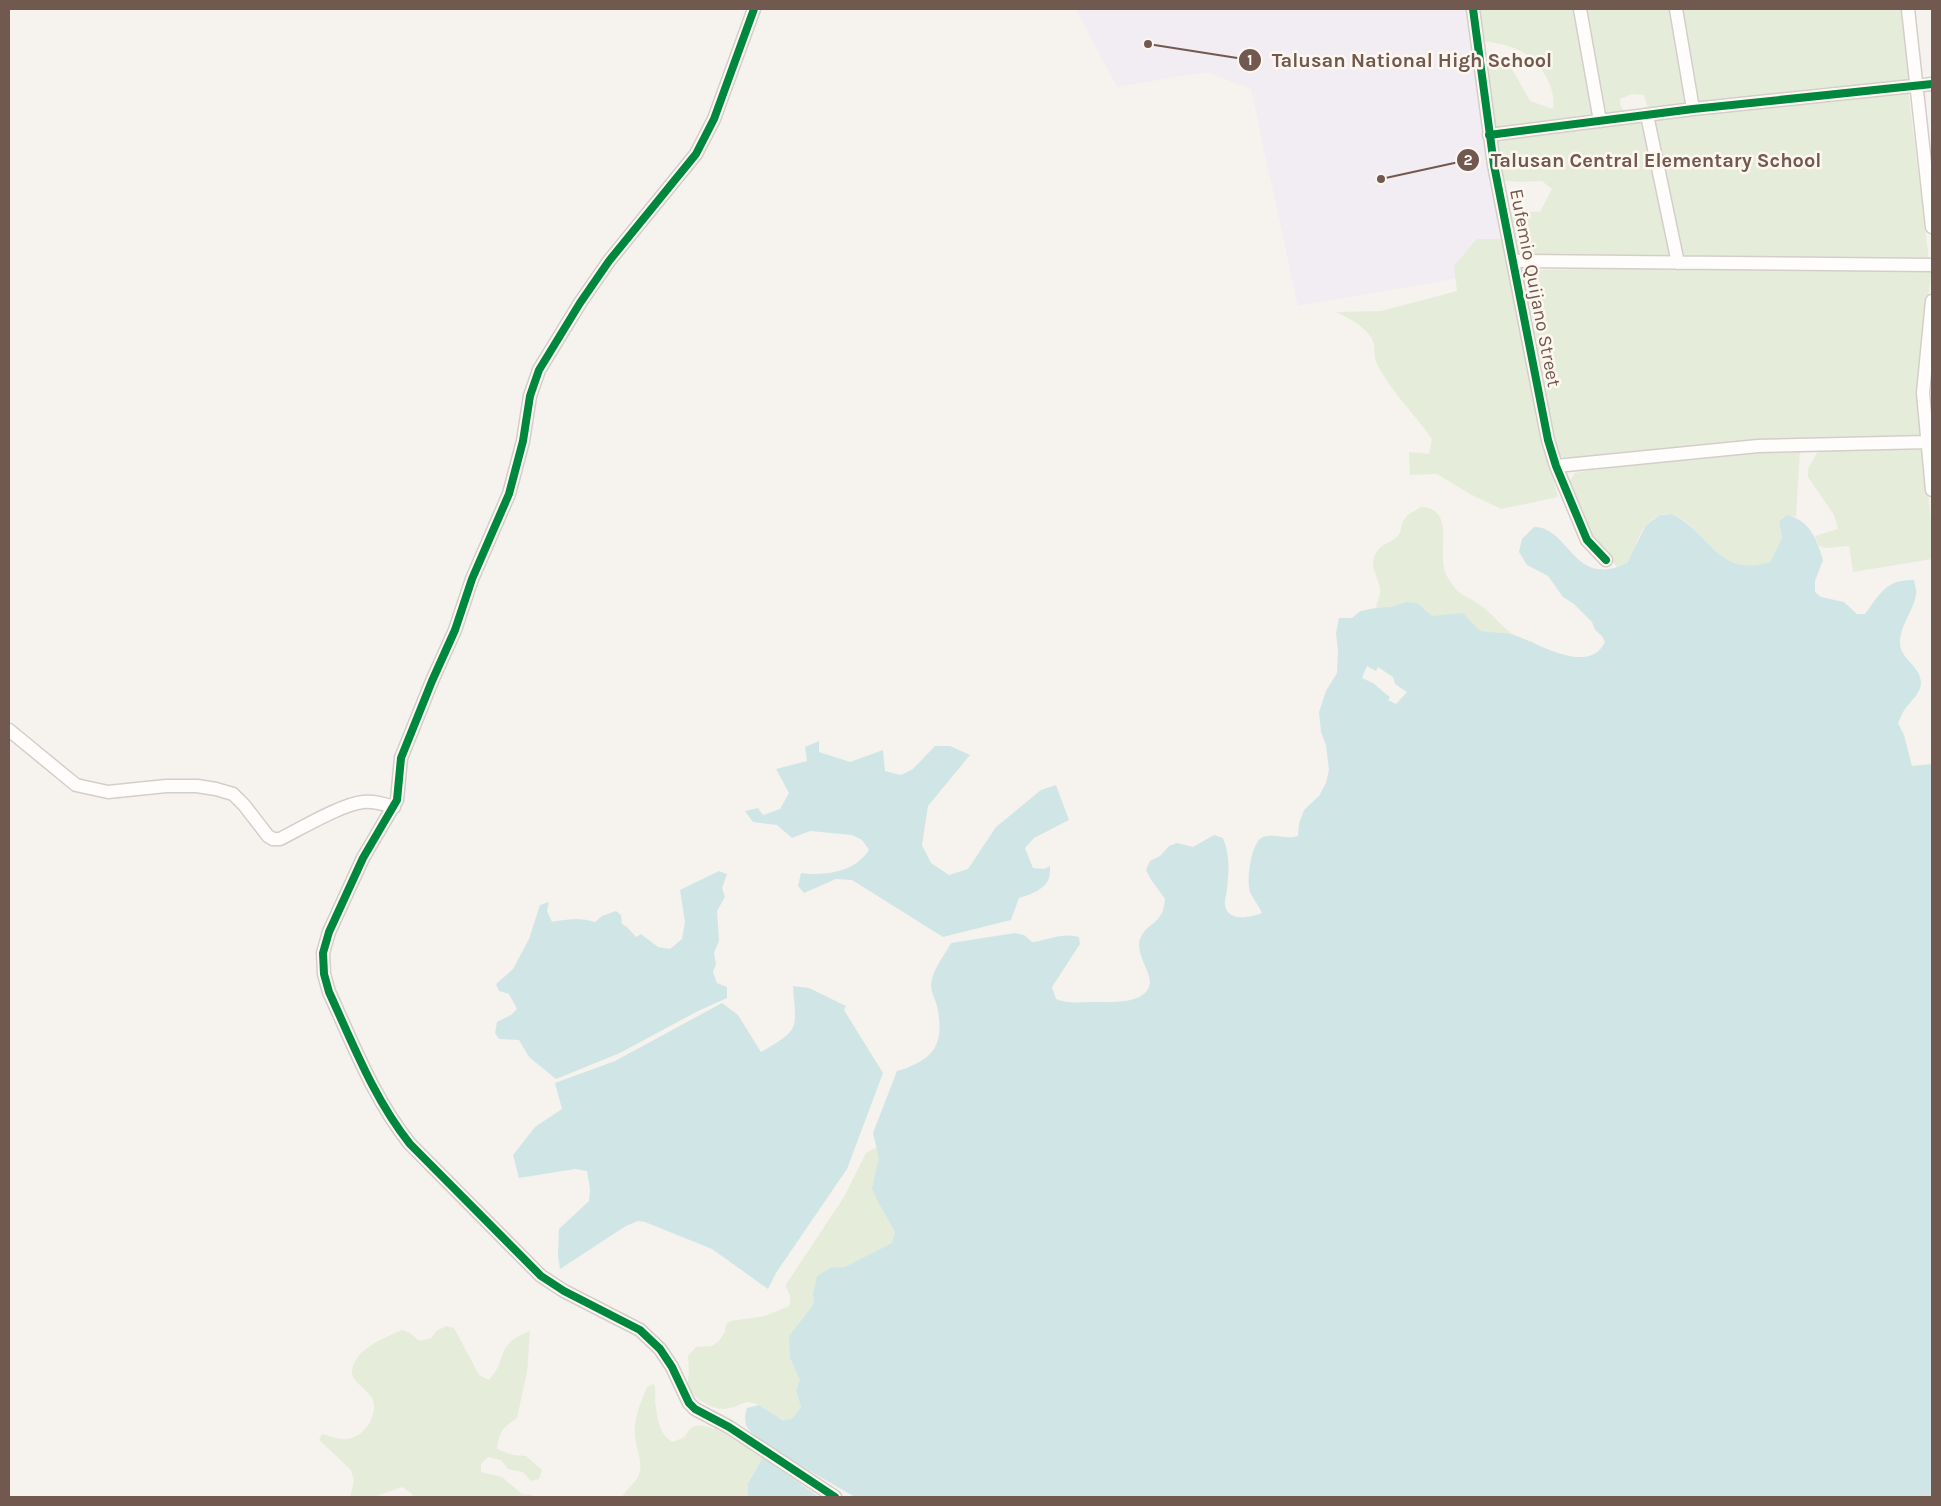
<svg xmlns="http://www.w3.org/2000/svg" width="1941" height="1506" font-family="Karla,sans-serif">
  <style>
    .education { fill: #f2ecf3 }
    .green { fill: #e6ecda }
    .water { fill: #d0e6e6 }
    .pier { fill: #f6f2ee }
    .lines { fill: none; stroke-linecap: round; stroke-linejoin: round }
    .minor-casing { stroke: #d4cec9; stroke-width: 15 }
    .minor { stroke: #fefdfc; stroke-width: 12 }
    .cycleway-casing { stroke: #fdf7f0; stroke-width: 11 }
    .cycleway { stroke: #00873e; stroke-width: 8 }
    .labels { text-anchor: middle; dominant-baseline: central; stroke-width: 5; stroke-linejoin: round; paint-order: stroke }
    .street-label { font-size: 19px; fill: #725950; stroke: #fdf7f0 }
    .leader { fill: none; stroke: #725950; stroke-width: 2 }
    .callout-dot { fill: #725950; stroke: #fdf7f0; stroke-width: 2 }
    .mark-label { font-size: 15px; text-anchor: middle; font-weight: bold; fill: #fff }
    .callout-label { font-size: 20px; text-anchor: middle; font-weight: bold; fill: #725950; stroke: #fdf7f0; stroke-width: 5; stroke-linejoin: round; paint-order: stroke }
  </style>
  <rect width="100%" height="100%" fill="#f6f2ee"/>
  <path class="education" d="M 1076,9 L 1468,9 L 1505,270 L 1298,306 L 1251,89 L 1206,72 L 1117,87 Z"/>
  <path class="green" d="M 1475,9 L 1576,9 L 1596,116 L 1492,129 L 1484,70 L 1502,64 L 1511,67 L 1530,101 L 1553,109 C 1557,84 1537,57 1514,48 C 1503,44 1490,42 1479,40 Z
    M 1582,9 L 1671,9 L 1690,106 L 1649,112 L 1644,95 L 1632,94 L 1620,99 L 1620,104 L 1626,115 L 1604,117 Z
    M 1679,9 L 1904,9 L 1910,79 L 1907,82 L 1696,106 Z
    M 1908,89 L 1929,260 L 1681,259 L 1651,119 Z
    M 1643,120 L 1670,253 L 1666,258 L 1517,258 L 1507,211 L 1540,212 L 1552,189 L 1542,181 L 1519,182 L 1500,180 L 1494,140 Z
    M 1477,239 L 1505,239 L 1545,448 L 1558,497 L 1501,509 L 1470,494 L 1437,474 L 1410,475 L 1409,452 L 1429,454 L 1432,439 C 1415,414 1391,392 1377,364 C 1373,357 1376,348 1373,341 C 1367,327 1348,318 1336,312 L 1381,311 L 1457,291 L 1454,266 Z
    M 1798,266 L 1932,269 L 1922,343 L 1923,438 L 1810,438 L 1572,460 L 1562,457 L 1554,448 L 1540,360 L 1524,278 L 1524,273 L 1528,270 Z
    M 1923,445 L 1932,532 L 1932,559 L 1853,572 L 1849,546 L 1825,548 L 1819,546 L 1815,536 L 1838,529 L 1834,515 L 1808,477 L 1808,469 L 1818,451 Z
    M 1800,450 L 1796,517 L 1787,515 L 1779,521 L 1782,538 L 1770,562 C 1751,568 1735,566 1719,555 C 1702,543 1680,500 1655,518 C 1652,520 1648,522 1646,525 C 1637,536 1635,552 1627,563 L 1617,567 L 1594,540 L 1569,483 L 1575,473 L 1641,461 Z
    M 1421,507 C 1454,508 1439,547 1444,567 C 1444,572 1448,578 1450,581 C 1460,597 1466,595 1480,605 C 1491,612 1500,625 1511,633 C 1517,638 1526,640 1533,642 L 1537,666 L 1460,622 L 1345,618 L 1352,618 L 1361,611 L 1376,608 C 1377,601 1381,596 1380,589 C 1378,575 1366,562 1379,549 C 1384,543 1393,542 1398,536 C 1402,531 1401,523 1405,518 C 1408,514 1417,510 1421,507 Z
    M 996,1096 L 796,1390 L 801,1407 L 792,1420 C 776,1421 768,1407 753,1403 C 744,1400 739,1406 731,1408 C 714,1413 698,1400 687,1388 L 689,1372 L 688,1356 L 696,1347 L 712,1346 L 719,1341 L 725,1332 L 726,1325 L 730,1321 L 765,1316 L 789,1306 C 792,1298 790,1293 785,1286 L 844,1197 L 866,1153 L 877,1147 L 873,1133 Z
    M 446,1326 L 454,1328 L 479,1375 L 489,1380 C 509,1359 493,1345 530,1331 L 527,1372 L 517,1418 C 502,1428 499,1432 497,1449 L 513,1455 L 526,1456 L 542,1470 L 539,1479 L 531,1481 L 523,1472 L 508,1469 L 501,1460 L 488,1457 L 481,1464 L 481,1472 L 502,1477 L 522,1494 L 532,1495 L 535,1497 L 413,1497 L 412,1494 L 402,1487 L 374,1497 L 350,1497 L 354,1481 L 351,1470 L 319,1440 L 322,1434 C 330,1436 339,1440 348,1439 C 364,1436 375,1420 374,1404 C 373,1390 350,1384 352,1370 C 356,1348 385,1338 402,1330 L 410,1333 L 419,1341 L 431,1338 L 436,1331 Z
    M 654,1384 C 656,1390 655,1394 655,1400 C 657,1415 658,1435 673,1442 C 677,1440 681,1439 684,1437 C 688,1433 689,1428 695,1426 C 711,1421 749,1448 763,1457 L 748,1482 L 748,1497 L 622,1497 C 627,1488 638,1482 640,1471 C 642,1461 636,1447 635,1436 C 633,1419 641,1402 647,1387 Z"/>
  <path class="water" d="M 1672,514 C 1710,532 1717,578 1770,562 L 1782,538 L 1779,521 L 1787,515 C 1810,521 1817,539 1823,560 L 1815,581 L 1815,592 L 1821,597 L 1844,602 L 1857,614 L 1865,614 C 1880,594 1886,579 1914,580 C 1915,585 1917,591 1916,595 C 1913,612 1900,625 1900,643 C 1900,659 1921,666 1921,683 C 1921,693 1910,702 1905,709 C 1902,713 1900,719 1898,723 L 1904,735 L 1912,766 L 1932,764 L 1932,1497 L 855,1497 C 837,1486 754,1441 747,1427 C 744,1421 745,1414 747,1408 L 759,1405 L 783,1420 L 792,1419 L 801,1407 L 796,1390 L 800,1380 L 790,1358 L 789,1336 L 814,1304 L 813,1294 L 817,1276 L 830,1268 L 845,1267 L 892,1243 L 895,1232 L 877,1200 L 872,1188 L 879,1158 L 873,1133 L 897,1071 C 934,1060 945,1045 937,1006 C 935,998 931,993 931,984 C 933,969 944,956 951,943 L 1015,933 L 1024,935 L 1032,942 C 1048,940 1063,932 1079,937 L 1080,944 L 1052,987 L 1056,999 C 1069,1004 1080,1002 1094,1002 C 1109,1002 1147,1005 1150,983 C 1151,972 1135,953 1140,939 C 1147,921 1163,926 1165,899 L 1150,878 L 1146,870 L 1150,861 L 1160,856 L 1169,846 L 1177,843 L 1193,847 L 1214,835 L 1223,838 C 1230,855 1229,871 1227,889 C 1227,894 1224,900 1225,905 C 1228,923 1251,917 1262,913 C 1259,906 1253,899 1250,892 C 1246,880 1251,842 1263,837 C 1275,833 1286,840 1298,836 L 1299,824 L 1304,810 L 1319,796 L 1326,783 L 1329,770 L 1326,745 L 1321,732 L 1319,712 L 1326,691 L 1337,673 L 1338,651 L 1336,633 L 1339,618 L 1352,618 L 1361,611 L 1376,608 L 1391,607 L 1407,602 L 1417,603 L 1432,616 L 1463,613 L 1480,631 C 1491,633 1504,632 1514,635 C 1538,643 1589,676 1605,642 L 1602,636 L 1595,630 L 1592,622 L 1574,604 L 1563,597 L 1548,576 L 1527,565 L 1519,552 L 1522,539 L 1534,527 C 1564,526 1573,575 1608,569 C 1614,569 1621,565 1627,563 L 1646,525 L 1660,515 Z
    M 819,741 L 819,752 L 850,762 L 883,750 L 885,771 L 901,775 L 913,769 L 935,746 L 950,746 L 970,755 L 928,806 L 922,845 L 931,863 L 949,875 L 968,869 L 996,827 L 1041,790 L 1056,785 L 1069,820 L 1034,838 L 1025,848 L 1033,868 L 1044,869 L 1050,866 C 1050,869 1050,875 1049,878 C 1045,890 1029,895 1019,898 L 1011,920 L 943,937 L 852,880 L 836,879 L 804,893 L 798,886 L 801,873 C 825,876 855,872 869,850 L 862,840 L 852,835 L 810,831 L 792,838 L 777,825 L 753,822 L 745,811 L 758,808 L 763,815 L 780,809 L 789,793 L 776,769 L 807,761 L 805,747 Z
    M 719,871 L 727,874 L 722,888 L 725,897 L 717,911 L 719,941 L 714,953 L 716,964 L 713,972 L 717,983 L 727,987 L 727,998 L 698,1011 L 620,1053 L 556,1079 L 529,1057 L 519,1040 L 499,1039 L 495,1033 L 497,1022 L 511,1015 L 517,1009 L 509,994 L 499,991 L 496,984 L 513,969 L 529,939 L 540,905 L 549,902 L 547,911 L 552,922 C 567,919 581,917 595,922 L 602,916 L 616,911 L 621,915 L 622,924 L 627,927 L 636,937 L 641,934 L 658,947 L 670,949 L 682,939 L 685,922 L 680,890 Z
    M 793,986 L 809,988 L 846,1006 L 844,1010 L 883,1073 L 847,1169 L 776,1273 L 768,1289 L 712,1249 L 645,1222 L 638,1221 L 626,1226 L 560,1269 L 558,1255 L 559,1229 L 589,1201 L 590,1189 L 587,1171 L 575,1169 L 519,1178 L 513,1155 L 535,1127 L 562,1109 L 555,1083 L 615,1061 L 722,1003 L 738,1015 L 761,1052 C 801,1029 796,1030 793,986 Z
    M 763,1457 L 819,1497 L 748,1497 L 748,1483 Z"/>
  <path class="pier" d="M 1367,666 L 1376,671 L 1378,667 L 1393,677 L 1395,684 L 1407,692 L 1396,704 L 1388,700 L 1390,697 L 1387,695 L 1373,683 L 1362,678 Z"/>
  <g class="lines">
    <defs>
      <path id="minor" d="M 754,9 L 714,119 L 696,154 L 609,261 L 580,303 L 539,370 L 530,396 L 523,441 L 509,494 L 472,579 L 455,630 L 432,681 L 401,758 L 397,800 L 363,858 L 329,932 L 323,953 L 324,974 L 329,992 C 353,1044 374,1099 410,1144 L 541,1276 L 564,1291 L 640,1330 L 660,1349 L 672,1367 L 689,1403 L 695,1409 L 729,1427 L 835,1497
        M 1473,9 L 1494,165 L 1548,440 L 1556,466 L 1587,540 L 1606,560
        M 1580,9 L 1600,121
        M 1676,9 L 1693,109
        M 1908,9 L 1932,227
        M 1647,115 L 1678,263
        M 1489,135 L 1693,109 L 1932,84
        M 1514,261 L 1932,265
        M 1932,301 L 1923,393 L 1932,490
        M 1556,466 L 1758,446 L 1927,442
        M 9,730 L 76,785 L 108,792 L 166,786 L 197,786 L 216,789 L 233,794 L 244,805 L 268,836 L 273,839 L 280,839 C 300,829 342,804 363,802 C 374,801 384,804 394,807"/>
    </defs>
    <use href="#minor" class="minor-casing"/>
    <use href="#minor" class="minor"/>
    <defs>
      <path id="cycleway" d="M 754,9 L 714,119 L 696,154 L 609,261 L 580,303 L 539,370 L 530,396 L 523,441 L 509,494 L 472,579 L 455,630 L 432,681 L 401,758 L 397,800 L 363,858 L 329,932 L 323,953 L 324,974 L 329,992 C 353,1044 374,1099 410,1144 L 541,1276 L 564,1291 L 640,1330 L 660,1349 L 672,1367 L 689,1403 L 695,1409 L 729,1427 L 835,1497
        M 1473,9 L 1494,165 L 1548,440 L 1556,466 L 1587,540 L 1606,560
        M 1489,135 L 1693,109 L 1932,84"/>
    </defs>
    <use href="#cycleway" class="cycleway-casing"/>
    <use href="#cycleway" class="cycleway"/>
  </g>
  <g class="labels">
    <g class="street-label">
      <text transform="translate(1535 288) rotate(79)">Eufemio Quijano Street</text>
    </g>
  </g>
  <path class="leader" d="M1148 44L1250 60M1381 179L1468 160"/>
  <g class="callout-dot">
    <circle cx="1148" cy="44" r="5"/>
    <circle cx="1381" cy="179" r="5"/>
    <circle cx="1250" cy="60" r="12"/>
    <circle cx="1468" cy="160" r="12"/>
  </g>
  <g class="mark-label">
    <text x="1250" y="65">1</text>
    <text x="1468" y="165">2</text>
  </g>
  <g class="callout-label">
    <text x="1412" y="67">Talusan National High School</text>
    <text x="1656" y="167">Talusan Central Elementary School</text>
  </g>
  <rect width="1941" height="1506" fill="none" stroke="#725950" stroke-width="20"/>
</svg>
